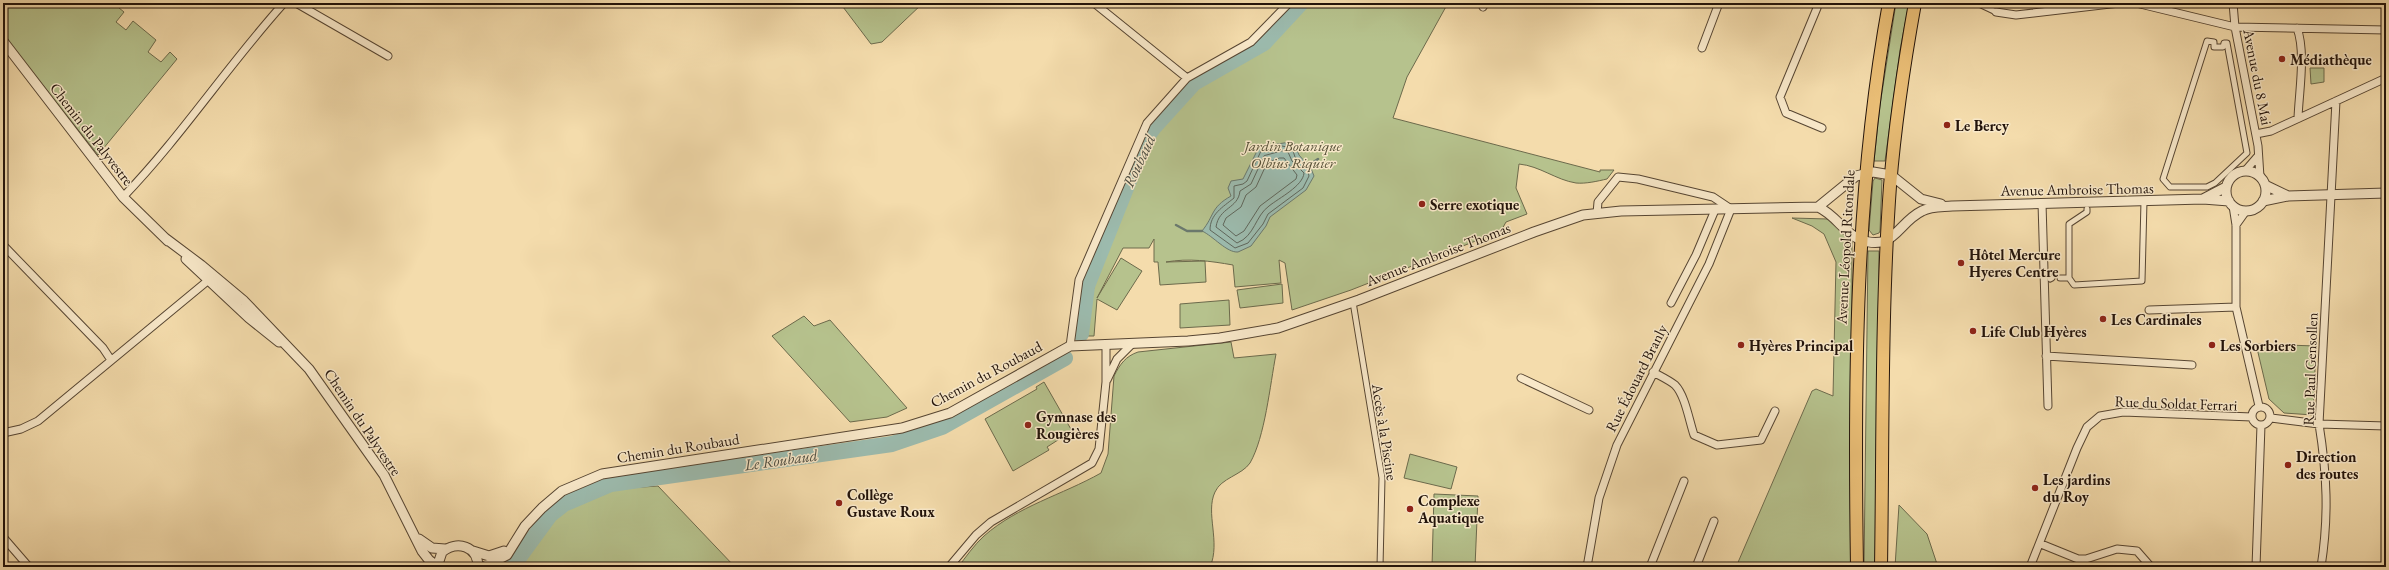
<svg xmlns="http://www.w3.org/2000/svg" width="2389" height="570" font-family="'EB Garamond',serif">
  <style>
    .green { fill: #b6c28d; stroke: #6c6a4c }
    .water { fill: #9cbbae; stroke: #6b786c }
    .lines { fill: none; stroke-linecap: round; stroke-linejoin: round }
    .shore { stroke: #5f675c; stroke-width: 1 }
    .stream { stroke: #6b786c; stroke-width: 2.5 }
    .river { stroke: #9cbbae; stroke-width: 16 }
    .pedestrian-casing { stroke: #564532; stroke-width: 7 }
    .minor-casing { stroke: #564532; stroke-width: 9 }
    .tertiary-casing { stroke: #564532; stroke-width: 11 }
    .trunk-casing { stroke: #22130a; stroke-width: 14 }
    .pedestrian { stroke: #f8e8c9; stroke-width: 5 }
    .minor { stroke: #f8e8c9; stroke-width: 7 }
    .tertiary { stroke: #f8e8c9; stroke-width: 9 }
    .trunk { stroke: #eabe76; stroke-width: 12 }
    .poi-dot { fill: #8f2418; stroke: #f8e8c9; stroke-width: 1.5 }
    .labels { text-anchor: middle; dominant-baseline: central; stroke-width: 3; stroke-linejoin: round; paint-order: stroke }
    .poi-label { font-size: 15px; font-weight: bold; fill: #22130a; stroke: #f8e8c9; text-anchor: start }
    .street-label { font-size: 15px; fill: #22130a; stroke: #f8e8c9 }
    .park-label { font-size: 15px; font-style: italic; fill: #565038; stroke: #f8e8c9 }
    .water-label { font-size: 16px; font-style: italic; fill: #4d4e43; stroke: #f8e8c9 }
  </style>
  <rect width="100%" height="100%" fill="#f4dcac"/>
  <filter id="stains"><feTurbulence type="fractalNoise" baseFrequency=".005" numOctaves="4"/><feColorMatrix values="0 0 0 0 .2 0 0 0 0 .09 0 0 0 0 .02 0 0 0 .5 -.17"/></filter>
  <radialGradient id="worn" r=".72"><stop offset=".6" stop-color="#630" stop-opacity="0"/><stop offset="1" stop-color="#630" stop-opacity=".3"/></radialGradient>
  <path class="green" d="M 3,3 L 113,3 L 124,12 L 116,22 L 126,30 L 133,21 L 156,40 L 148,52 L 161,62 L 170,52 L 177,59 L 98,155 L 3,35 Z
    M 840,3 L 923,3 L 882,42 L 871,44 Z
    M 1308,3 L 1448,3 L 1407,77 L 1393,118 L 1600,172 L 1600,170 L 1614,170 L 1607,179 C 1598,181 1586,184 1576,183 C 1556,180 1540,166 1519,164 L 1516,188 L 1527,214 L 1506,222 L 1501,231 L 1351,290 L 1292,310 L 1285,263 L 1279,260 L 1281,283 L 1235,287 L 1233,265 C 1210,261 1189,258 1166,262 L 1205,261 L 1206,282 L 1160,285 L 1158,262 L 1154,262 L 1154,239 L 1149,248 L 1123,248 L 1097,298 L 1121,258 L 1142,271 L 1117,310 L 1097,299 L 1094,336 L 1086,336 L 1095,280 L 1154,136 L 1197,89 L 1212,78 L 1262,50 L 1277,38 Z
    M 1896,3 L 1909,3 L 1900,50 L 1885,161 L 1874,161 L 1880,105 Z
    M 2310,68 L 2324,68 L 2324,82 L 2311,84 Z
    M 1875,178 L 1882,180 L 1880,231 L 1879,233 L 1873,235 L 1869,230 L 1873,181 Z
    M 1792,218 L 1828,219 L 1852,242 L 1852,567 L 1736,567 L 1812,391 L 1816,389 L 1833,396 L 1836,262 L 1824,234 L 1812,226 Z
    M 1868,251 L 1879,251 L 1876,567 L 1864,567 Z
    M 1282,284 L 1283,303 L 1240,308 L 1237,290 Z
    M 1229,300 L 1230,325 L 1180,328 L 1180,304 Z
    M 804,316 L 814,326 L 830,320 L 907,408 L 887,417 L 850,422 L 772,336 Z
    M 1231,342 L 1234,358 L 1276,354 C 1270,385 1265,437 1250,463 C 1242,475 1221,478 1215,492 C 1205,513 1221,542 1210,567 L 958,567 C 966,557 974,545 984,536 C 1018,506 1062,495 1101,473 L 1108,454 L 1114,376 C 1120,364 1126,356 1138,352 Z
    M 2256,344 L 2316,346 L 2313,415 L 2284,413 L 2269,399 Z
    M 1044,382 L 1072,431 L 1047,447 L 1049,450 L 1013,471 L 985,419 L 1037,389 L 1036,387 Z
    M 1410,454 L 1457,467 L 1451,489 L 1404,478 Z
    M 658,486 L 735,567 L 516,567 L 550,521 L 566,509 L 613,489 Z
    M 1434,494 L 1478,496 L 1475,567 L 1432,567 Z
    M 1899,505 L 1927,534 L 1938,567 L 1895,567 Z"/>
  <path class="water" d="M 1290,142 L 1295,144 L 1299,155 L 1306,163 L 1311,162 L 1313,165 L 1310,166 L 1314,176 L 1306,190 L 1270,217 L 1266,226 L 1251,246 L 1238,252 C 1227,253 1213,236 1202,231 C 1215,215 1210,208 1231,196 L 1228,188 L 1231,181 L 1243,179 L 1259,147 Z"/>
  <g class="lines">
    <path class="shore" d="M 1282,146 L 1292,148 L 1295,157 L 1307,168 L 1309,176 L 1303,188 L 1268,214 L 1263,224 L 1248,243 L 1235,248 L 1210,230 C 1210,214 1223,207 1234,198 L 1234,186 L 1243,184 L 1247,181 L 1261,151 L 1270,151 Z
      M 1282,151 L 1288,152 L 1292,161 L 1304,173 C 1303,186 1279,198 1269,206 C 1255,216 1255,236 1237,243 L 1216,227 C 1219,207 1238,209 1240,191 L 1251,184 L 1264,156 Z
      M 1280,158 L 1284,158 L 1297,175 L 1296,179 L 1260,206 L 1244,231 L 1236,236 L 1223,225 L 1226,218 L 1241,207 L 1246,195 L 1256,187 L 1267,163 Z"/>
    <path class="stream" d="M 1312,163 L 1318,159
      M 1176,225 L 1187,231 L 1202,231"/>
    <path class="river" d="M 1081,334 L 1087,286 L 1146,138 L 1154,127 L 1194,83 L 1264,43 L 1301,3
      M 512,567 L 550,515 L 564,504 L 611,484 L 892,444 L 942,427 L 1065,358"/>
    <defs>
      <path id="pedestrian" d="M 1977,3 L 1996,12
        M 2207,41 L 2214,42 L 2214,47 L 2223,47 L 2224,43 L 2227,43 L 2247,153 L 2215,183 L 2207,187 L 2170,187 L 2163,179 Z
        M 2060,278 L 2069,278 L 2069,224 L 2087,212 L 2087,209
        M 2069,278 L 2074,285 L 2142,281 L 2144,201
        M 2050,279 L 2052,278
        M 1353,302 L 1382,478 L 1380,567"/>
      <path id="minor" d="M 296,3 L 388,56
        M 1094,3 L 1187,78
        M 1814,3 L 1817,8 L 1780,97 L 1786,113 L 1822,128
        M 2136,3 L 2235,27 L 2386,30
        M 2233,3 L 2235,27 L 2258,146 L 2260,177
        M 1483,7 L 1485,3
        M 1996,12 L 2016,15 L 2119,3
        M 2297,28 C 2306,52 2299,92 2298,118
        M 1702,48 L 1719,3
        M 2256,134 L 2271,131 L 2386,78
        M 2245,171 L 2258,156
        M 123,197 C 181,137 228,65 284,3
        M 2042,203 L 2048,406
        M 2233,206 L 2236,225 L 2236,307 L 2259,406
        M 2236,225 L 2246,211
        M 3,245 L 103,348 L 111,360
        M 1671,303 L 1696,255 L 1715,210
        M 2149,310 L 2236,307
        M 1070,346 L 1079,280 L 1147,123 L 1187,78 L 1251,42 L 1289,3
        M 2046,356 L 2192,365
        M 1653,372 C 1660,376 1669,380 1675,385 C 1685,395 1689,420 1694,435 L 1717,445 L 1761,440 L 1775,411
        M 1521,378 L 1589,410
        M 1107,380 L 1117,359 L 1132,344
        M2252 416a9 9 0 1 1 18 0a9 9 0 1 1-18 0Z
        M 2271,418 L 2319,424 L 2386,426
        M 3,433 L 21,429 L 38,421 L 211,278
        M 3,537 L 29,567
        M 2041,544 L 2078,559 L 2086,559 L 2117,549 L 2137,551 L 2151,567
        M 949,567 L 976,535 L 991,522 L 1092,463 L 1099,449 L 1106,382 L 1106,344
        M 1587,567 L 1599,498 L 1617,445 L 1709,264 L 1731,209 L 1713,197 L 1638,179 L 1618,177 L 1598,202 L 1597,213
        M 1650,567 L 1684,481
        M 1696,567 L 1714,521
        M 2030,567 L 2077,448 L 2087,427 L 2100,416 L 2123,412 L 2252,417
        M 2256,567 L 2261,425
        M 2321,567 C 2329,516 2327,474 2319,424 L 2336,101
        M 2385,567 L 2386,564"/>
      <path id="tertiary" d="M 3,41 L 123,197 L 168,241
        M2226 191a20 20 0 1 1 40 0a20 20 0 1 1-40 0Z
        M 2265,185 L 2288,196
        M 2203,199 L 2226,187
        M 2263,201 L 2288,196 L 2386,193
        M 1818,207 L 1856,176 L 1873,172 L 1891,175 L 1921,199 L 1941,204
        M 165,238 L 201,265 L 244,301 L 309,369 L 384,475 L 422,551 L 429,560 L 437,566
        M 186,259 L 249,318 L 279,342
        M 419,539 L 432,548 L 445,549
        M 473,551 L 489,556 L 504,551
        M 437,567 L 442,552 C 457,540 478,546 478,567
        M 483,567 L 507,555 L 525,526 L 542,508 L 562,491 L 602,474 L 902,428 L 950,413 L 1070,346 L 1188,341 L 1220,338 L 1278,328 L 1359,300 L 1534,232 L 1583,215 L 1621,211 L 1818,207 C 1836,215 1844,233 1859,239 C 1894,253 1897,223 1922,211 C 1931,206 1942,207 1952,206 L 2203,199 L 2229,201"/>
      <path id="trunk" d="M 1857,567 C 1854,378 1855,189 1889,3
        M 1881,567 C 1883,440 1881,312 1890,186 C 1895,125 1904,64 1915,3"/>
    </defs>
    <use href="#pedestrian" class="pedestrian-casing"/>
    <use href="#minor" class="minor-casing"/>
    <use href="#tertiary" class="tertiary-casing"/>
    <use href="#trunk" class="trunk-casing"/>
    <use href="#pedestrian" class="pedestrian"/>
    <use href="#minor" class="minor"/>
    <use href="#tertiary" class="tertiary"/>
    <use href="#trunk" class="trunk"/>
  </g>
  <g class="poi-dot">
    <circle cx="2282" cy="59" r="4"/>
    <circle cx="1947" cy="125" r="4"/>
    <circle cx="1422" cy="204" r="4"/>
    <circle cx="1961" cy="263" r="4"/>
    <circle cx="2103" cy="319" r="4"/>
    <circle cx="1973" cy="331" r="4"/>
    <circle cx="1741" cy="345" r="4"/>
    <circle cx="2212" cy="345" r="4"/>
    <circle cx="1028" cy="425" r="4"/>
    <circle cx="2288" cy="465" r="4"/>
    <circle cx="2035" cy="488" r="4"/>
    <circle cx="839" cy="503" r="4"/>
    <circle cx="1410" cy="509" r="4"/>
  </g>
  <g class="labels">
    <g class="poi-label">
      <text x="2290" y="59">Médiathèque</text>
      <text x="1955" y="125">Le Bercy</text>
      <text x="1430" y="204">Serre exotique</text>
      <text x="1969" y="254">Hôtel Mercure<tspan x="1969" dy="17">Hyeres Centre</tspan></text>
      <text x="2111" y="319">Les Cardinales</text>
      <text x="1981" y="331">Life Club Hyères</text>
      <text x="1749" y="345">Hyères Principal</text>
      <text x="2220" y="345">Les Sorbiers</text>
      <text x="1036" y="416">Gymnase des<tspan x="1036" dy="17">Rougières</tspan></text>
      <text x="2296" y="456">Direction<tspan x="2296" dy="17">des routes</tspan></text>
      <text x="2043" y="479">Les jardins<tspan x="2043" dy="17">du Roy</tspan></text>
      <text x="847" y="494">Collège<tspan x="847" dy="17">Gustave Roux</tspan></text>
      <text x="1418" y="500">Complexe<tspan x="1418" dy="17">Aquatique</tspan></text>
    </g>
    <g class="street-label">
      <text transform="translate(2258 77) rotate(79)">Avenue du 8 Mai</text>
      <text transform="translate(92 134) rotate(52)">Chemin du Palyvestre</text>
      <text transform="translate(2077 189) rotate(-1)">Avenue Ambroise Thomas</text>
      <text transform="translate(1845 247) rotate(-87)">Avenue Léopold Ritondale</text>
      <text transform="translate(1438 254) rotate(-21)">Avenue Ambroise Thomas</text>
      <text transform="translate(2310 369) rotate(-88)">Rue Paul Gensollen</text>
      <text transform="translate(986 374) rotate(-28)">Chemin du Roubaud</text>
      <text transform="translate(1636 378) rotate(-63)">Rue Édouard Branly</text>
      <text transform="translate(2176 403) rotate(2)">Rue du Soldat Ferrari</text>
      <text transform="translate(363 422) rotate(56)">Chemin du Palyvestre</text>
      <text transform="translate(1385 432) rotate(81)">Accès à la Piscine</text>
      <text transform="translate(678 448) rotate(-9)">Chemin du Roubaud</text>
    </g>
    <g class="park-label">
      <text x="1293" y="145">Jardin Botanique<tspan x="1293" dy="17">Olbius Riquier</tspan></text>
    </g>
    <g class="water-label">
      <text transform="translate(1139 161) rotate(-65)">Roubaud</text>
      <text transform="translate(781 460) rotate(-8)">Le Roubaud</text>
    </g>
  </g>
  <rect width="2389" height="570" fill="none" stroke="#f4dcac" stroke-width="16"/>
  <rect x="4" y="4" width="2381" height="562" fill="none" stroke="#22130a" stroke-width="2"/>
  <rect x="8" y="8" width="2373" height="554" fill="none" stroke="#22130a"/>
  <rect width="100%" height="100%" filter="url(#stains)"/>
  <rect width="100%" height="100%" fill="url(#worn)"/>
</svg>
